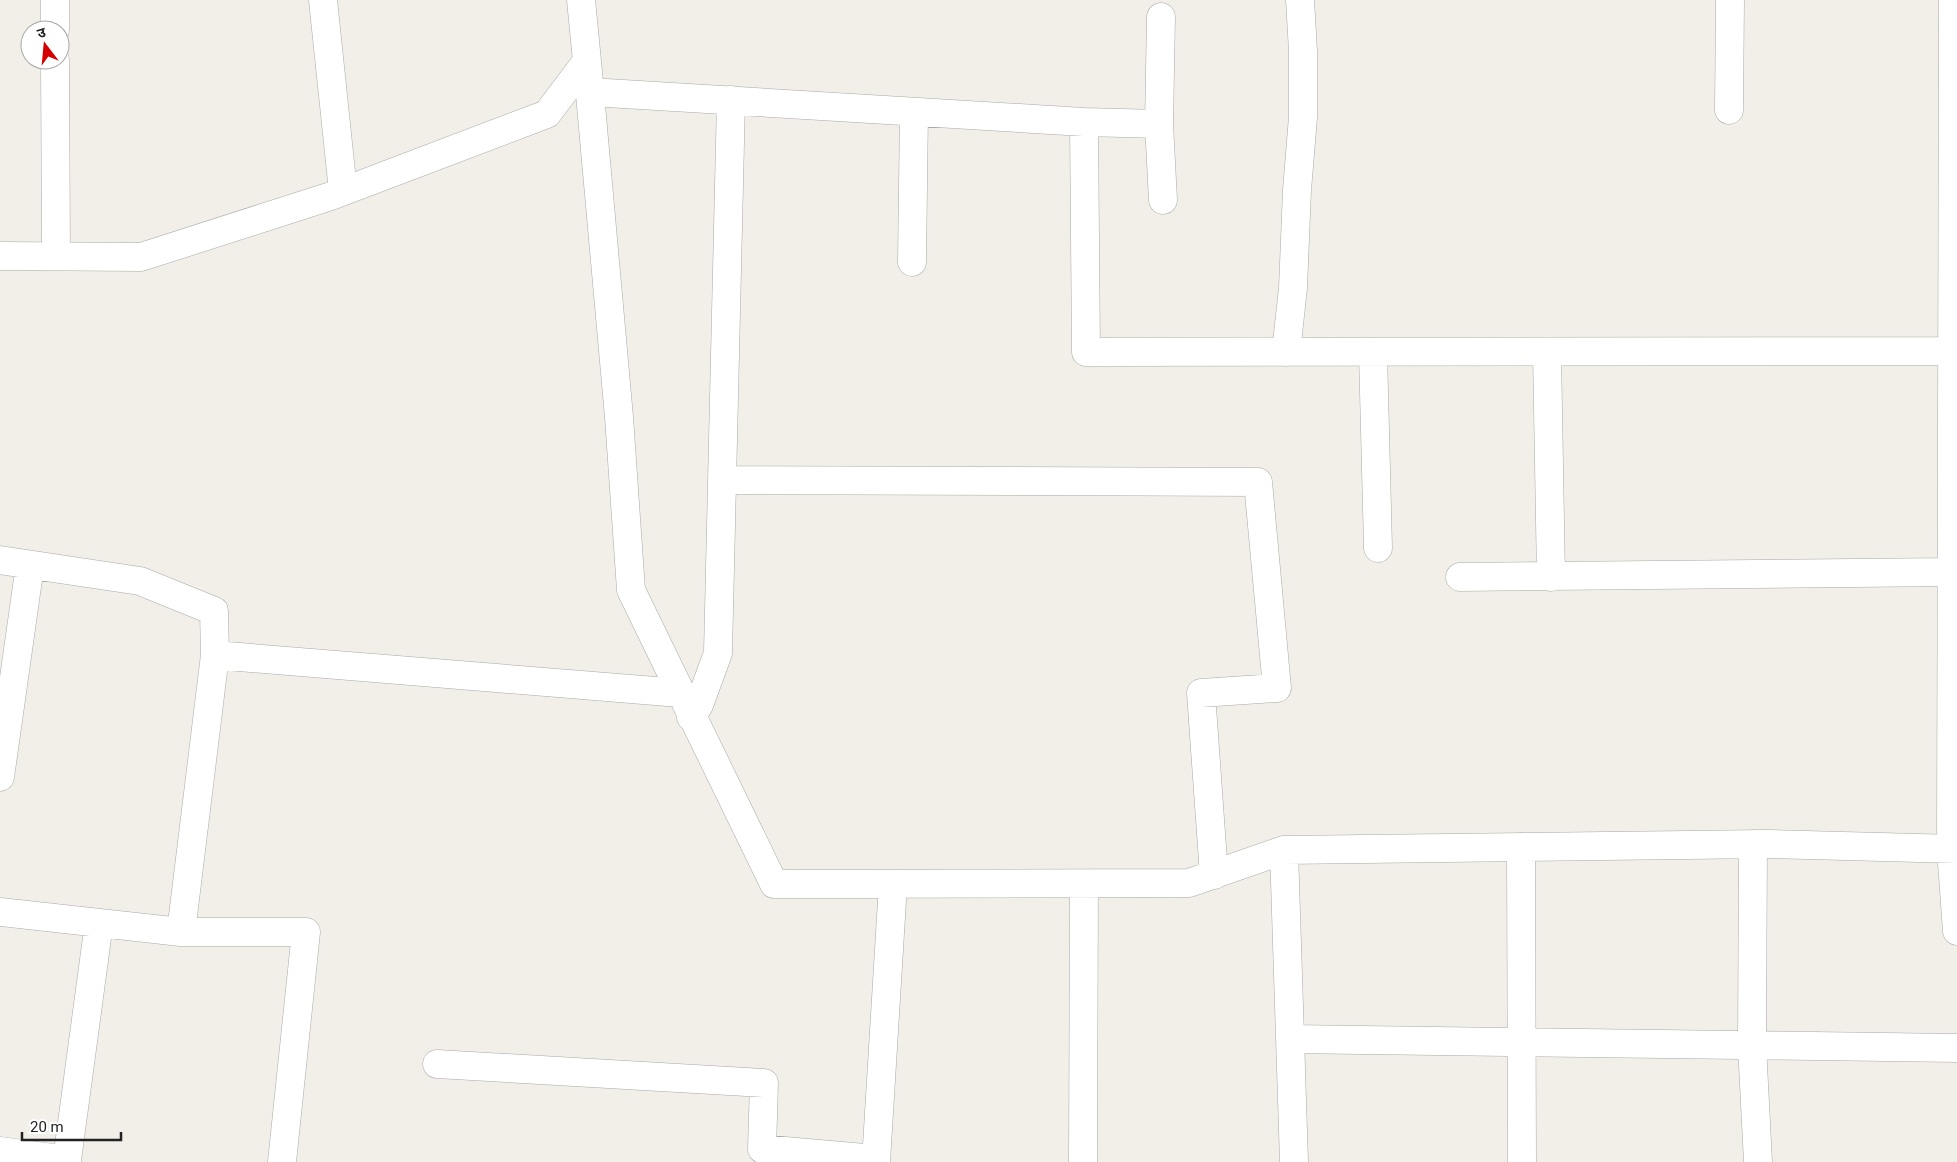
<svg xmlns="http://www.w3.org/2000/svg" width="1957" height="1162" font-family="Roboto,'Noto Sans Devanagari',sans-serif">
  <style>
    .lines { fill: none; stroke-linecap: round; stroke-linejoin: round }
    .minor-casing { stroke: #a9a9a9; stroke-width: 29 }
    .minor { stroke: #fff; stroke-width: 28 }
  </style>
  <rect width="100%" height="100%" fill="#f2efe9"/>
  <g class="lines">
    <defs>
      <path id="minor" d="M 55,0 L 55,30
        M 323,0 L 343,191
        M 1953,0 L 1951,849 L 1957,931
        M 55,60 L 56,255
        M 587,61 L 619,417 L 631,590 L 774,884 L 1189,883 L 1284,850 L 1767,844 L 1957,849
        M 590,92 L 1084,122 L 1159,124 L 1161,17
        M 1729,110 L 1730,0
        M 1084,122 L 1086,352 L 1952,351
        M 1159,124 L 1163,200
        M 0,256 L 141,257 L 331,196 L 547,114 L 587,61 L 581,0
        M 912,262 L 914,112
        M 1286,352 L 1293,288 L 1297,190 L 1303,117 L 1303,51 L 1300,0
        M 1373,352 L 1378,548
        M 1547,352 L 1551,577
        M 723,480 L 1258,482 L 1277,688 L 1201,693 L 1214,875
        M 0,560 L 140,581 L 214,611 L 215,655 L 181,932
        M 1460,577 L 1952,572
        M 215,655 L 680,693
        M 691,717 L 699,705 L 718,653 L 731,100
        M 0,777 L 30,565
        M 1753,844 L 1752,1045 L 1758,1162
        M 1521,847 L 1522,1162
        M 1284,850 L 1294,1162
        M 0,912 L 181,932 L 306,932 L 282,1162
        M 1290,1039 L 1957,1048
        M 437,1064 L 764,1083 L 762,1149 L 876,1159
        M 0,1151 L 67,1160 L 99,923
        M 876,1162 L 893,884
        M 1083,1162 L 1084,884"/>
    </defs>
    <use href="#minor" class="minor-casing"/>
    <use href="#minor" class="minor"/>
  </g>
  <g transform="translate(45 45) rotate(344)"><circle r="24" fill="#ffffff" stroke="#a7a7a7"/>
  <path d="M0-4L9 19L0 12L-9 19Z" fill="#d40000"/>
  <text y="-8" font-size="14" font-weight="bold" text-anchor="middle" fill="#222222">उ</text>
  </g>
  <path d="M22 1132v8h99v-8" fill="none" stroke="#222222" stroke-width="2.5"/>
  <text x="30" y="1132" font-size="15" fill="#222222" stroke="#ffffff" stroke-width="4" paint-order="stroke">20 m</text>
</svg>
